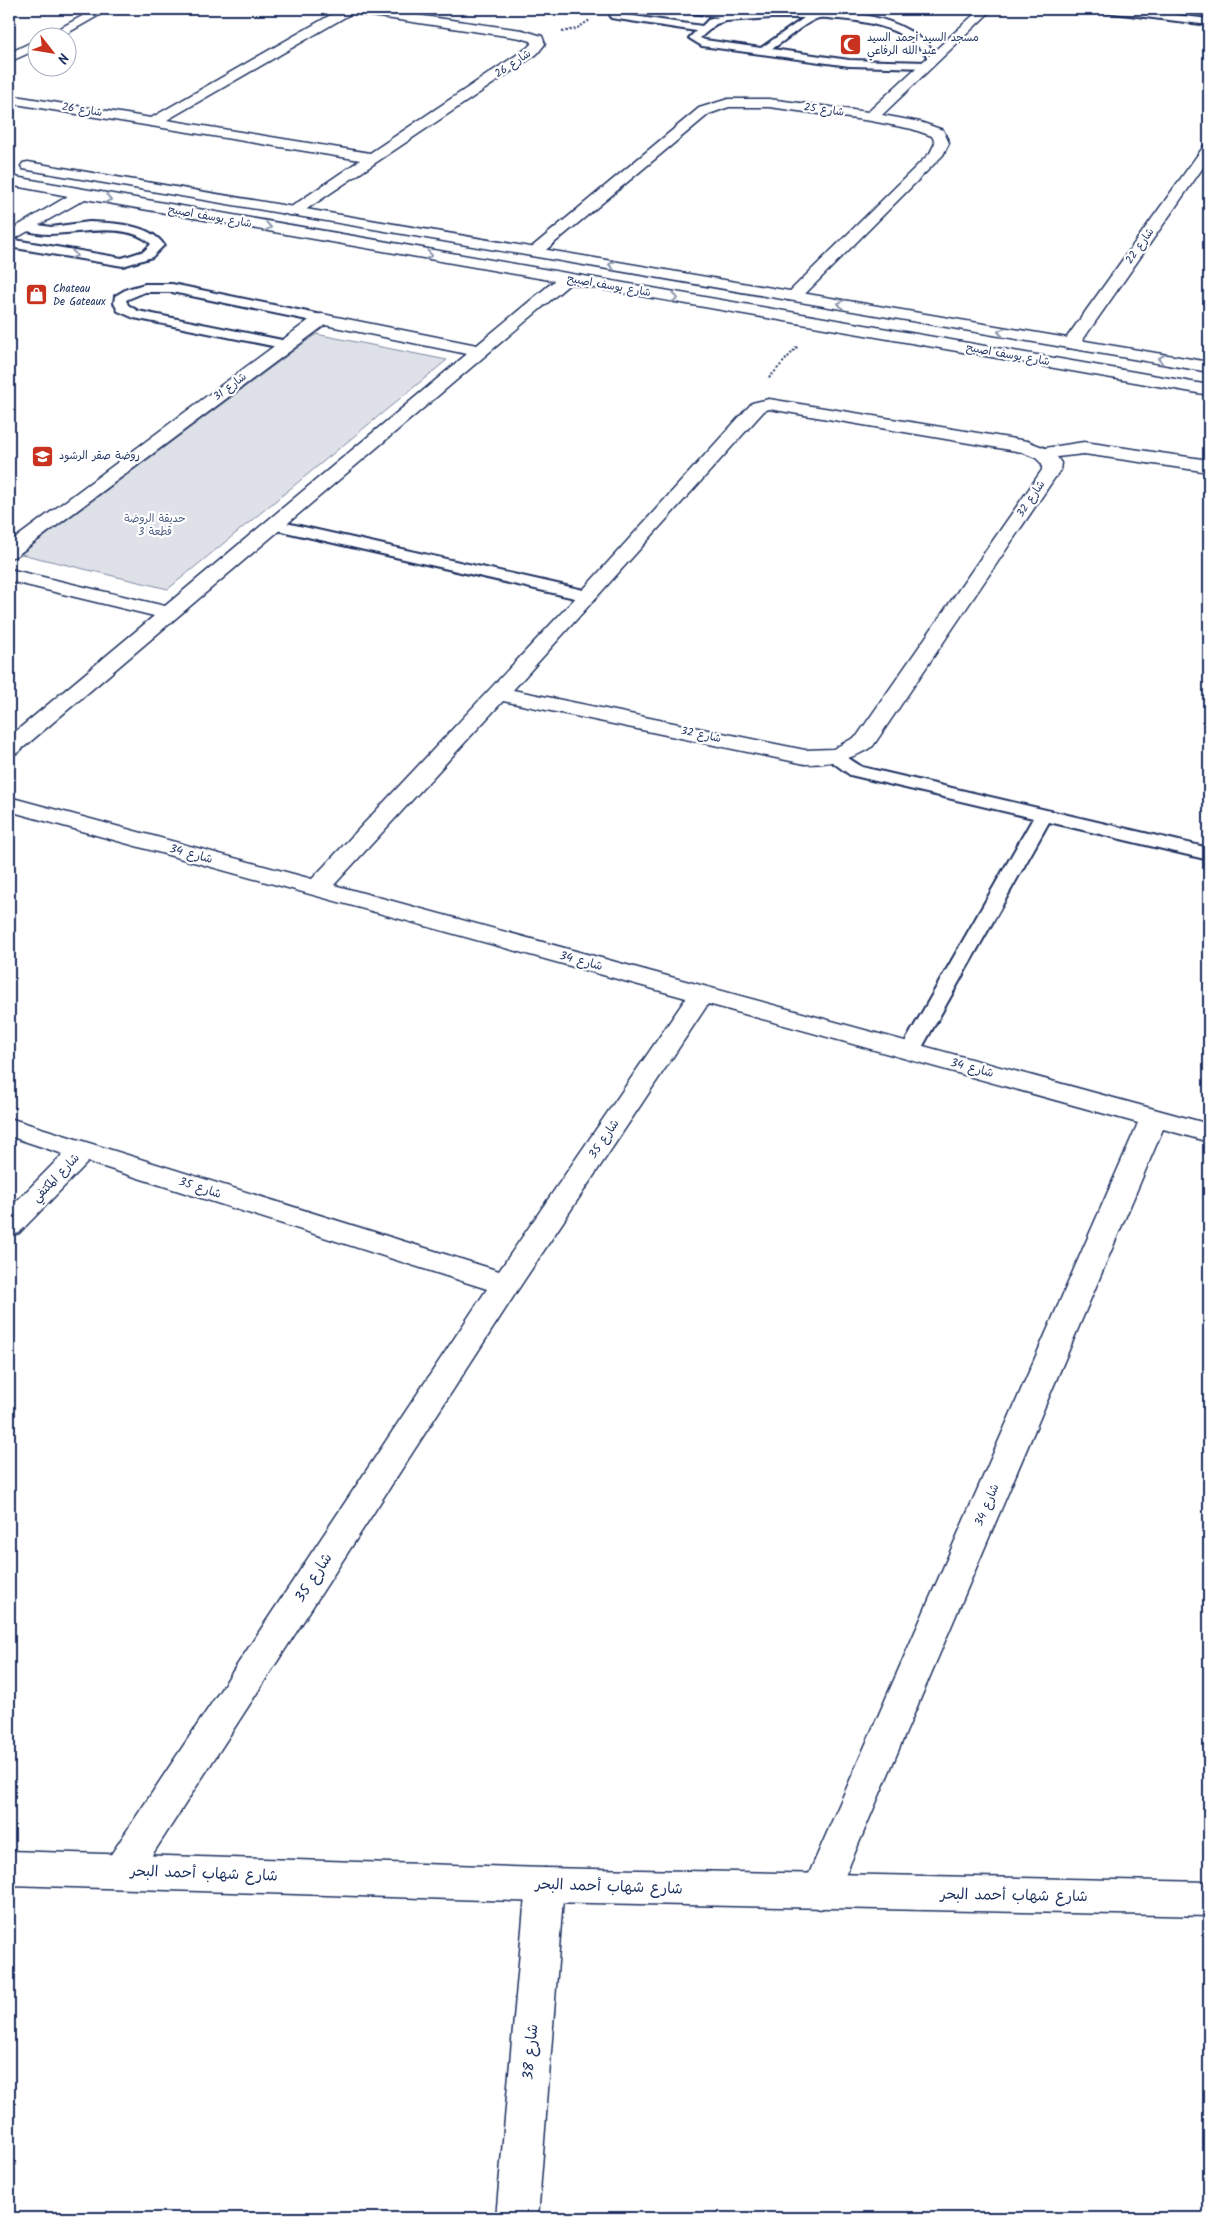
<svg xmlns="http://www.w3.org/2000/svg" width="1218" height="2227" font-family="Kalam,'Playpen Sans Arabic',sans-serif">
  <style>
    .green { fill: #dee1e7; stroke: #7c88a2 }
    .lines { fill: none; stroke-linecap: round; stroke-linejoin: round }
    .lane-casing { stroke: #1b2f5e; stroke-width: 4 }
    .street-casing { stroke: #1b2f5e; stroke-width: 3 }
    .secondary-casing { stroke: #1b2f5e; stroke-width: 3 }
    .path { stroke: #1b2f5e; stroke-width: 2; stroke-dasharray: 2 2; stroke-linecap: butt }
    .lane { fill: #fff; fill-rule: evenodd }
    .street { fill: #fff; fill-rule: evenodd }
    .secondary { fill: #fff; fill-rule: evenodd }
    .oneway { stroke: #8d97ae }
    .labels { text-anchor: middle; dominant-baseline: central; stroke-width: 4.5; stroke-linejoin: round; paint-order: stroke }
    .far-poi-label { font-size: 11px; fill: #1b2f5e; stroke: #fff; text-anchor: start }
    .far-street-label { font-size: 11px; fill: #1b2f5e; stroke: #fff }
    .far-park-label { font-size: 11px; fill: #4c5c80; stroke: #fff }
    .street-label { font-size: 12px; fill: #1b2f5e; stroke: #fff }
    .near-street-label { font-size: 15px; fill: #1b2f5e; stroke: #fff }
  </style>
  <rect width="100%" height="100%" fill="#fff"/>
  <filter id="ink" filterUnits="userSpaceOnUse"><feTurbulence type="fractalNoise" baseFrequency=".02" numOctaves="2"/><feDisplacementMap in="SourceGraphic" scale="10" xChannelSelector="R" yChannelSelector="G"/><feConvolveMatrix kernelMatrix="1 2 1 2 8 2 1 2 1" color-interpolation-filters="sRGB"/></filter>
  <g filter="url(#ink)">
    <path class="green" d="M 316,334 L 447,360 L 168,589 L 21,554 Z"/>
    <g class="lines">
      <defs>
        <path id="lane" d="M 615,9 L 626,9 L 620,14 L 702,26 L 708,20 L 719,17 L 686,12 L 681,9 C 700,9 717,10 734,14 C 743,17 762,13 772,12 C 828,10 904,7 939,58 L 934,61 L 930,60 C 909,30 874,22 839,19 C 833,19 822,16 816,19 C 803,24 785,41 772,49 L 849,60 L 927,62 L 932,65 L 927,68 L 849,66 L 702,46 L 689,38 L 696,31 L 611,18 L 610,13 ZM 772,18 L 804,18 L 761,48 L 705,40 L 700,38 L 716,24 L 726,21 Z
          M 1100,9 L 1127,9 L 1209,19 L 1209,25 L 1105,12 Z
          M 89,222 C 113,223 150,224 164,245 L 152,257 L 123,266 L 9,247 L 9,239 L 122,258 L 144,251 L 151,244 C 127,221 79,234 50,234 C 40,234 31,232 23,230 L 21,227 L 27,223 L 51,227 Z
          M 145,284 L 172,284 L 322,315 L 329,319 L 322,323 L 172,292 L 145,292 L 126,300 L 128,305 L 138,311 L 292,342 L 294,345 L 292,348 L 287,349 L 134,318 L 118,311 L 114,303 L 115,296 L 127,289 Z
          M 273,520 L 588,591 L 594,593 L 596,596 L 594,599 L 588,601 L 268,528 L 265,525 L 268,522 Z
          M 833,751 L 839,752 L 862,767 L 1209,848 L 1209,860 L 1049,822 L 920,1051 L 917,1056 L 910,1058 L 903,1056 L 900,1051 L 1033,818 L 850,775 L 824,756 L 827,752 Z"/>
        <path id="street" d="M 95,9 L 110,9 L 59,38 L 42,38 Z
          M 341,9 L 374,9 L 522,30 L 542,36 L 545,44 L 537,54 L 298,215 L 288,215 L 285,212 L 288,209 L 360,160 L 9,103 L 9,95 L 151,118 ZM 352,13 L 520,38 L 531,41 L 531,44 L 527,48 L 370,153 L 167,120 Z
          M 980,9 L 993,9 L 882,115 L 920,122 L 943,130 L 949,143 L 943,155 L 799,300 L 787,300 L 785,296 L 930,153 L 935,143 L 932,136 L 912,129 L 871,121 L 769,107 L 729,107 L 709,114 L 541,254 L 529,254 L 527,251 L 699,108 L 728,99 L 769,99 L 868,112 Z
          M 38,39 L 38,49 L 9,62 L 9,53 Z
          M 1209,145 L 1209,159 L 1077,348 L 1065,348 L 1062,344 L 1065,340 L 1204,146 Z
          M 566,274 L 572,276 L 574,279 L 572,282 L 17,753 L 9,755 L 9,737 L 154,616 L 9,581 L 9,569 L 165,606 L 467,354 L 325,325 L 16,556 L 9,558 L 9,543 L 316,315 L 322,314 L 477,345 L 560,276 Z
          M 769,399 L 1027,441 L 1045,448 L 1084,442 L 1209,460 L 1209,472 L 1084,454 L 1057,457 L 1061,463 L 1060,470 L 873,746 C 852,760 830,764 805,764 L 503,701 L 334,885 L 1209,1124 L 1209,1142 L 1163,1129 L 833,1904 L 820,1909 L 807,1904 L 801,1892 L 1138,1123 L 708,1004 L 517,1291 L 134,1883 L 121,1888 L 108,1883 L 102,1871 L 108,1859 L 487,1289 L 88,1162 L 19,1233 L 9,1236 L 9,1209 L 63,1154 L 9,1136 L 9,1118 L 499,1271 L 686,998 L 9,811 L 9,797 L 312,879 L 581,592 L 752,403 ZM 769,409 L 1022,452 L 1036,458 L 1042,464 L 1042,470 L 857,736 L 833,749 L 805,750 L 513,690 L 764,411 Z
          M 545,1868 L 558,1873 L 564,1885 L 538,2218 L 496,2218 L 526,1885 L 532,1873 Z"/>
        <path id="secondary" d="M 28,162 L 1209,362 L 1209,372 L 23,169 L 21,166 L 23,163 Z
          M 9,176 L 1209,385 L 1209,395 L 85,199 L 9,242 L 9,231 L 68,196 L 9,185 Z
          M 9,1851 L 545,1868 L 1209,1882 L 1209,1916 L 545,1902 L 9,1885 Z"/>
      </defs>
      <use href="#lane" class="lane-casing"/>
      <use href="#street" class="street-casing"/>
      <use href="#secondary" class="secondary-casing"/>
      <path class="path" d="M 562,32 L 576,29 L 590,20
        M 769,378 L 798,346"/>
      <use href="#lane" class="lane"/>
      <use href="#street" class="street"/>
      <use href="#secondary" class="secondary"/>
    </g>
    <defs><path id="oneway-chevron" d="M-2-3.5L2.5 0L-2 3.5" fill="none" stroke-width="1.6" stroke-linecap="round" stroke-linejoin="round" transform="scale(1.25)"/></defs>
    <g class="oneway">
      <use href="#oneway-chevron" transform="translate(108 199) rotate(10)"/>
      <use href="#oneway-chevron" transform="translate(268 227) rotate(10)"/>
      <use href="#oneway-chevron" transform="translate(74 255) rotate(10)"/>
      <use href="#oneway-chevron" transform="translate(429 255) rotate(10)"/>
      <use href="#oneway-chevron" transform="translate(612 265) rotate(-170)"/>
      <use href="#oneway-chevron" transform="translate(675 298) rotate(10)"/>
      <use href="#oneway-chevron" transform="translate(841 304) rotate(-170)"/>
      <use href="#oneway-chevron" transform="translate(1001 332) rotate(-170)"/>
      <use href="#oneway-chevron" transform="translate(1161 359) rotate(-170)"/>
    </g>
  </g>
  <defs>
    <symbol id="mosque-square" viewBox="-11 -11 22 22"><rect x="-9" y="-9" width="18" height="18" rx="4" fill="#c8321e" stroke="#fff"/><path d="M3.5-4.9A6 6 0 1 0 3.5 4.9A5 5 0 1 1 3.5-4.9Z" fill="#fff"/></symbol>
    <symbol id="shop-square" viewBox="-11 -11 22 22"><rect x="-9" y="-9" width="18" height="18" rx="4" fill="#c8321e" stroke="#fff"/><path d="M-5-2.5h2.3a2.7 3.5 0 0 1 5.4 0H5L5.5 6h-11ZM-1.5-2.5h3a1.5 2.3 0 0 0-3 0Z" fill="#fff"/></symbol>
    <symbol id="school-square" viewBox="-11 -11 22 22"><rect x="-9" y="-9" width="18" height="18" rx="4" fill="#c8321e" stroke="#fff"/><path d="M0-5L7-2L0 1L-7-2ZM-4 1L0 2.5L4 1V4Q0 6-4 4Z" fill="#fff"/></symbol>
  </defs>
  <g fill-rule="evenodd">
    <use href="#mosque-square" x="838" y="32" width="25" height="25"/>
    <use href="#shop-square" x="24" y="282" width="25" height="25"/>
    <use href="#school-square" x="30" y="444" width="25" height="25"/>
  </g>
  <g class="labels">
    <g class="far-poi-label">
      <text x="867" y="38">مسجد السيد أحمد السيد<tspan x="867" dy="13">عبد الله الرفاعي</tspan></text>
      <text x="53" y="289">Chateau<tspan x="53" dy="13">De Gateaux</tspan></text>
      <text x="59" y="456">روضة صقر الرشود</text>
    </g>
    <g class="far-street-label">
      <text transform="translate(513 64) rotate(-34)">شارع 26</text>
      <text transform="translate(82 110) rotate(9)">شارع 26</text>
      <text transform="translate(824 110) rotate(8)">شارع 25</text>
      <text transform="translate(210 217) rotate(10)">شارع يوسف اصبيح</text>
      <text transform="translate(1140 246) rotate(-55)">شارع 22</text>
      <text transform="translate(609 286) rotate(10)">شارع يوسف اصبيح</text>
      <text transform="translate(1008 355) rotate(10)">شارع يوسف اصبيح</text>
      <text transform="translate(230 387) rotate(-37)">شارع 31</text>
      <text transform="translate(1031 499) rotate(-56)">شارع 32</text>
      <text transform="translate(701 735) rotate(12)">شارع 32</text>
    </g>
    <g class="far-park-label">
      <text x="155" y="519">حديقة الروضة<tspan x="155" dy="13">قطعة 3</tspan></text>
    </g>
    <g class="street-label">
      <text transform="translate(191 854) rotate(15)">شارع 34</text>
      <text transform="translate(581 961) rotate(15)">شارع 34</text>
      <text transform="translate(972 1068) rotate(15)">شارع 34</text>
      <text transform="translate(604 1139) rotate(-56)">شارع 35</text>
      <text transform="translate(56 1178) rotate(-46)">شارع المكتفي</text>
      <text transform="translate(200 1188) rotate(18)">شارع 35</text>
      <text transform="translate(987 1505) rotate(-67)">شارع 34</text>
    </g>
    <g class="near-street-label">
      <text transform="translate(314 1578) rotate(-57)">شارع 35</text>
      <text transform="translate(204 1874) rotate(2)">شارع شهاب أحمد البحر</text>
      <text transform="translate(609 1887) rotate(2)">شارع شهاب أحمد البحر</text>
      <text transform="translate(1014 1896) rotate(1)">شارع شهاب أحمد البحر</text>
      <text transform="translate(531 2052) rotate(-85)">شارع 38</text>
    </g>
  </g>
  <rect width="1218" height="2227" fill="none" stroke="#fff" stroke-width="30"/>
  <rect x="15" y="15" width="1188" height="2197" fill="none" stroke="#1b2f5e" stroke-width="2" filter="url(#ink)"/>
  <g transform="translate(52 52) rotate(121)"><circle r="24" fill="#ffffff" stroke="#a4acbf"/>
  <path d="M0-4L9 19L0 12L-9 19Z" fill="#c8321e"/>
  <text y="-8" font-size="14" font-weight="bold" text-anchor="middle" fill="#1b2f5e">N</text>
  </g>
</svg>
